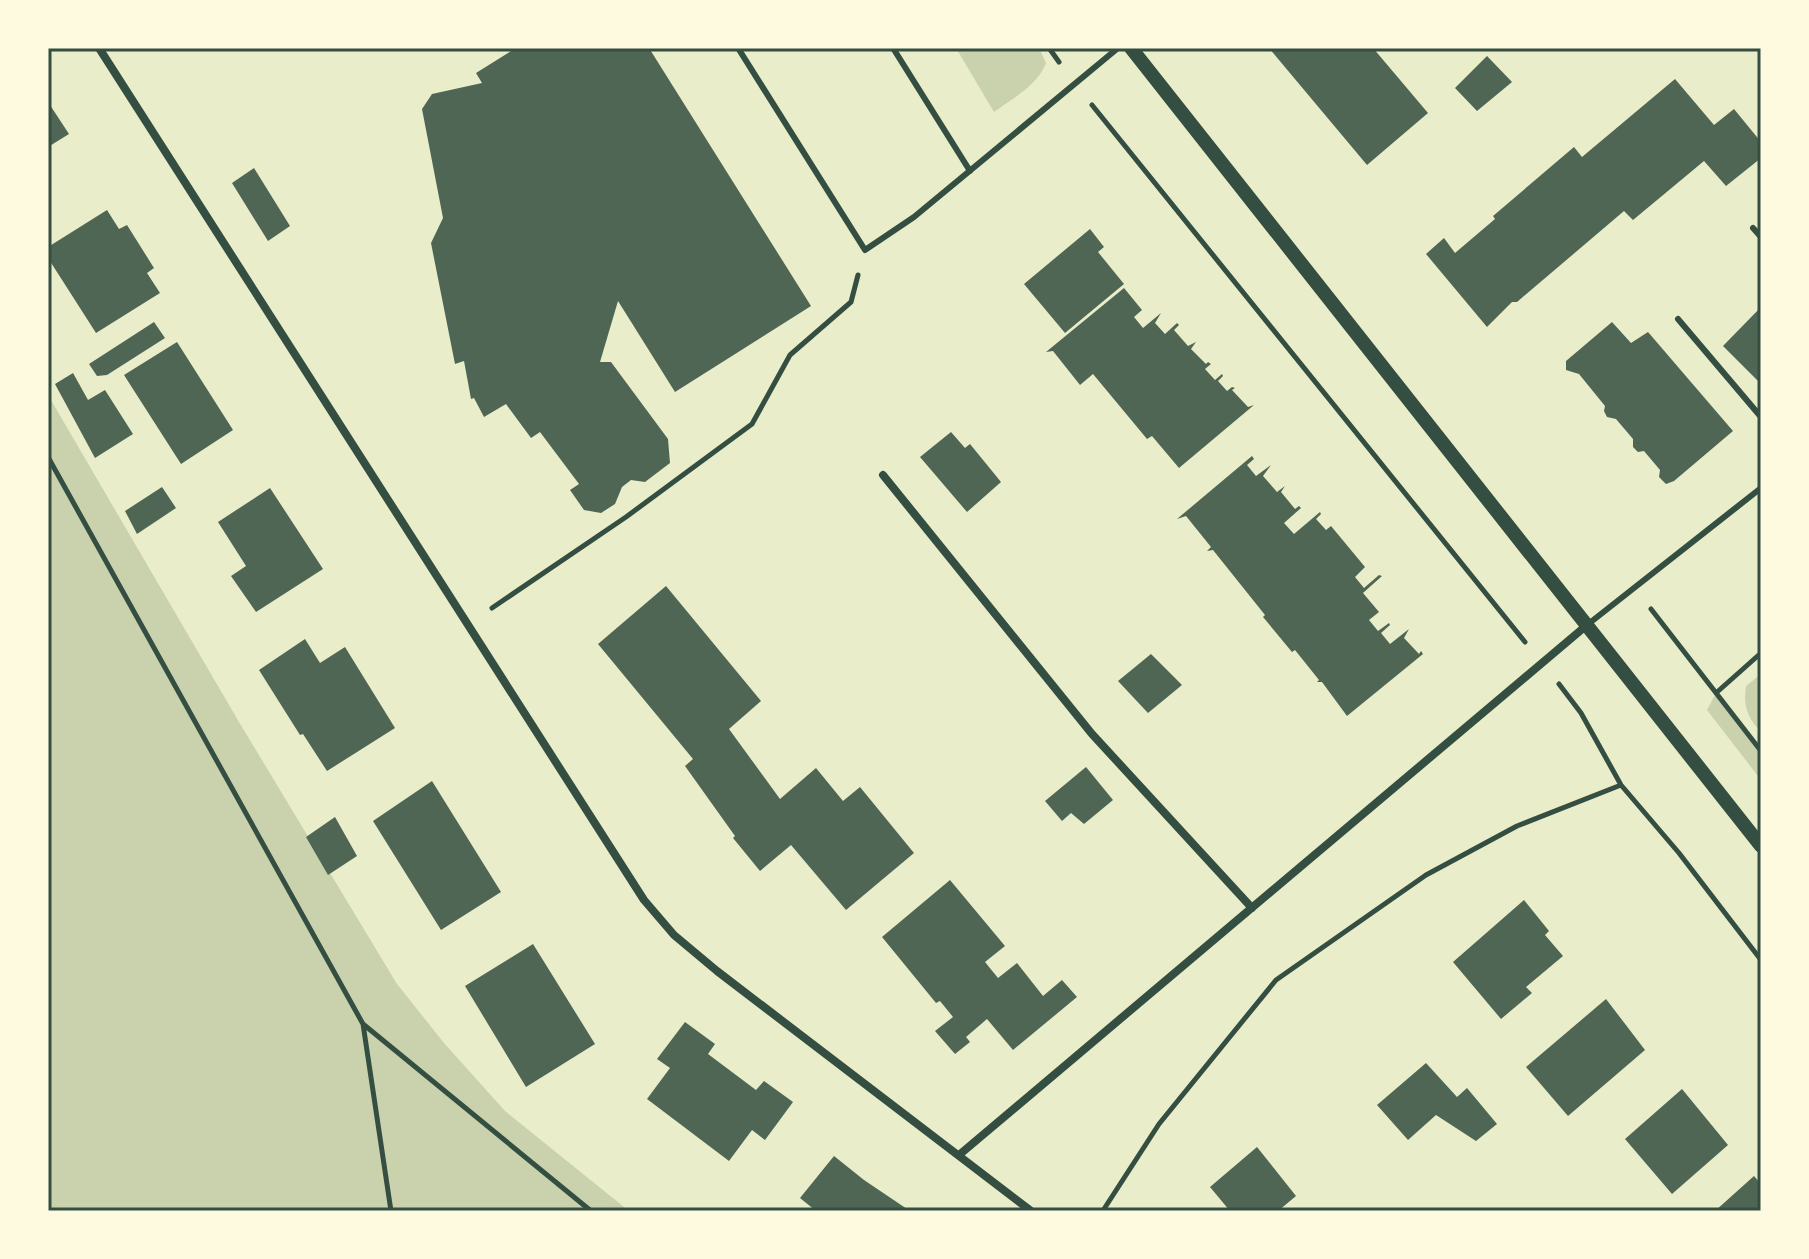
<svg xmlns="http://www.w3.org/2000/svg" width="1809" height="1259" font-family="'Roboto Serif',serif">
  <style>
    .green { fill: #cad2ad }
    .building { fill: #4f6655 }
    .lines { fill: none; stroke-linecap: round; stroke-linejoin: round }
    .path { stroke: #344e41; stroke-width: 5 }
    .service { stroke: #344e41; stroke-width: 6 }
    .minor { stroke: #344e41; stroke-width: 8 }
    .tertiary { stroke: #344e41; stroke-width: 14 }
    .neatline { fill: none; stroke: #344e41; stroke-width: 3 }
  </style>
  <rect width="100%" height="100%" fill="#e9edc9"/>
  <path class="green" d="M 956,48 L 1039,48 L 1046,63 C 1038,85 1013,98 994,112 Z
    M 48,395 L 239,722 L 397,984 L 444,1043 L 505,1111 L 629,1211 L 48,1211 Z
    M 1761,674 L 1761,732 C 1747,717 1743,706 1746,686 Z
    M 1716,693 L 1761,751 L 1761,780 L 1707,710 Z"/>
  <path class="building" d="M 516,48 L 649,48 L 811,306 L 675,392 L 618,301 L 600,362 L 611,362 L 668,439 L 670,463 L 645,482 L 631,480 L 622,487 L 615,504 L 601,513 L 584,510 L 570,490 L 579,484 L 540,432 L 531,438 L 506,404 L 484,417 L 474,398 L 471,399 L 464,361 L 455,364 L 431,243 L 443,218 L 422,109 L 432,94 L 482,83 L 476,73 Z
    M 1269,48 L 1373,48 L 1428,113 L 1367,165 Z
    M 1487,56 L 1512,82 L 1477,111 L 1455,88 Z
    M 1675,79 L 1714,125 L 1734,109 L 1761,142 L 1761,158 L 1726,186 L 1704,161 L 1633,220 L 1624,211 L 1517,302 L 1512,302 L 1487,327 L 1426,254 L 1444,238 L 1455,253 L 1495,219 L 1493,216 L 1574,147 L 1582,157 Z
    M 48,102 L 69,134 L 48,147 Z
    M 254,168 L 290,226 L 268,241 L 232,183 Z
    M 107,210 L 119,229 L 127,225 L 154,268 L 147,273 L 160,293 L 96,333 L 48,258 L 48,247 Z
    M 1090,229 L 1104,247 L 1098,252 L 1124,284 L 1065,333 L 1024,284 Z
    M 1124,288 L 1142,310 L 1134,317 L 1143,328 L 1161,313 L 1155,323 L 1165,334 L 1177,323 L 1179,325 L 1174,330 L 1188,346 L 1196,342 L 1191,349 L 1206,364 L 1208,362 L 1211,364 L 1205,369 L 1215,380 L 1222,374 L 1223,376 L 1218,381 L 1227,391 L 1232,387 L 1235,388 L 1232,390 L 1248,407 L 1254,405 L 1179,468 L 1152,436 L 1147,439 L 1093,374 L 1080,385 L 1053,351 L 1046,352 Z
    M 1761,307 L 1761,384 L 1723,346 Z
    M 154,322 L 165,338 L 107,375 L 97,376 L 89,364 Z
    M 1612,322 L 1631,343 L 1648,332 L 1733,431 L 1674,481 L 1666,484 L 1659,477 L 1660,470 L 1644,451 L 1638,452 L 1633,447 L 1633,439 L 1616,419 L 1607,417 L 1604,411 L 1605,406 L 1579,374 L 1566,370 L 1566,361 Z
    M 177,342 L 233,430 L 181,464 L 124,375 Z
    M 73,373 L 88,400 L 105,390 L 133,434 L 95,458 L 55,384 Z
    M 951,432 L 965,448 L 970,444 L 1001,482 L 967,512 L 920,457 Z
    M 1252,456 L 1254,459 L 1247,465 L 1256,476 L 1271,465 L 1263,476 L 1277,492 L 1285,486 L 1281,492 L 1295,509 L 1299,506 L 1301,508 L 1284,523 L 1294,534 L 1320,512 L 1321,514 L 1316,519 L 1326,530 L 1331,526 L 1365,567 L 1355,577 L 1364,588 L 1379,575 L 1382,576 L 1363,593 L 1379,612 L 1369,620 L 1378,631 L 1389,623 L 1390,625 L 1381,633 L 1390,644 L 1409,629 L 1404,638 L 1419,654 L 1421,651 L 1423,654 L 1347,716 L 1322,682 L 1317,682 L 1319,680 L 1295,650 L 1292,652 L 1263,617 L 1265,615 L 1213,550 L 1207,551 L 1211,547 L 1186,516 L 1177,519 Z
    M 162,487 L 176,508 L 137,534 L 125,511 Z
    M 270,488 L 323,569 L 256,612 L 231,576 L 246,566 L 218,522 Z
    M 666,586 L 761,701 L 729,729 L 780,799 L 816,768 L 843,801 L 860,787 L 914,853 L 846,910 L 791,845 L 760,871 L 733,838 L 735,836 L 685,766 L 693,759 L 598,644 Z
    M 305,639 L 320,663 L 345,647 L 395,728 L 327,771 L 303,734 L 300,735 L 259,670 Z
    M 1151,654 L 1182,685 L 1148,713 L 1118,681 Z
    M 1086,767 L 1113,800 L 1084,824 L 1071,813 L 1062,821 L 1045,801 Z
    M 432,781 L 501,892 L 441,930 L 373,821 Z
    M 335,817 L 357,856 L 328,875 L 306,837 Z
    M 950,880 L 1005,946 L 985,962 L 998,978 L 1017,963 L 1043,996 L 1062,980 L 1077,997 L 1013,1050 L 987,1019 L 966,1037 L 970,1042 L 955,1054 L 935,1031 L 953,1017 L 940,1001 L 936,1003 L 882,937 Z
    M 1524,900 L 1549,931 L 1545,935 L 1563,956 L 1526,987 L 1532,993 L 1501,1019 L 1453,962 Z
    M 533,944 L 595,1044 L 526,1087 L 465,986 Z
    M 1606,999 L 1645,1050 L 1568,1116 L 1526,1067 Z
    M 685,1022 L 715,1044 L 708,1054 L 756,1090 L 764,1081 L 793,1102 L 765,1140 L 752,1130 L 729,1161 L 647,1099 L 670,1068 L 657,1059 Z
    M 1426,1063 L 1457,1097 L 1467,1088 L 1497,1124 L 1476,1141 L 1436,1115 L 1408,1140 L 1377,1105 Z
    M 1682,1089 L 1728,1145 L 1672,1194 L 1625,1139 Z
    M 1257,1147 L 1296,1196 L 1278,1211 L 1230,1211 L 1210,1187 Z
    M 834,1156 L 864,1180 L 910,1211 L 816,1211 L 800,1198 Z
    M 1754,1176 L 1761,1184 L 1761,1211 L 1715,1211 Z"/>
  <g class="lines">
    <path class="path" d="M 1049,48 L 1059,62
      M 1092,105 L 1525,642
      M 48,457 L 363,1024 L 391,1211
      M 492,608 L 626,517 L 752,424 L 790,355 L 851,302 L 858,275
      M 1651,609 L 1761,751
      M 1559,684 L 1581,713 L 1621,785 L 1679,853 L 1761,960
      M 1716,693 L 1761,653
      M 363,1024 L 591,1211
      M 1104,1209 L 1159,1124 L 1276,980 L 1426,875 L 1517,826 L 1621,785"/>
    <path class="service" d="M 738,48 L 865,250 L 914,217 L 1118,48
      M 893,48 L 970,171
      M 1753,228 L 1761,237
      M 1678,319 L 1761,417
      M 1587,625 L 1761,488"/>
    <path class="minor" d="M 99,48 L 644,900 L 674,935 L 717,971 L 1031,1211
      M 883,475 L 1092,734 L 1252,908
      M 959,1155 L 1587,625"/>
    <path class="tertiary" d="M 1131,48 L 1761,846"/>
  </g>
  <rect width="1809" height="1259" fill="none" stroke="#fefae0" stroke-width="100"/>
  <rect x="50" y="50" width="1709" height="1159" class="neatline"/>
</svg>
